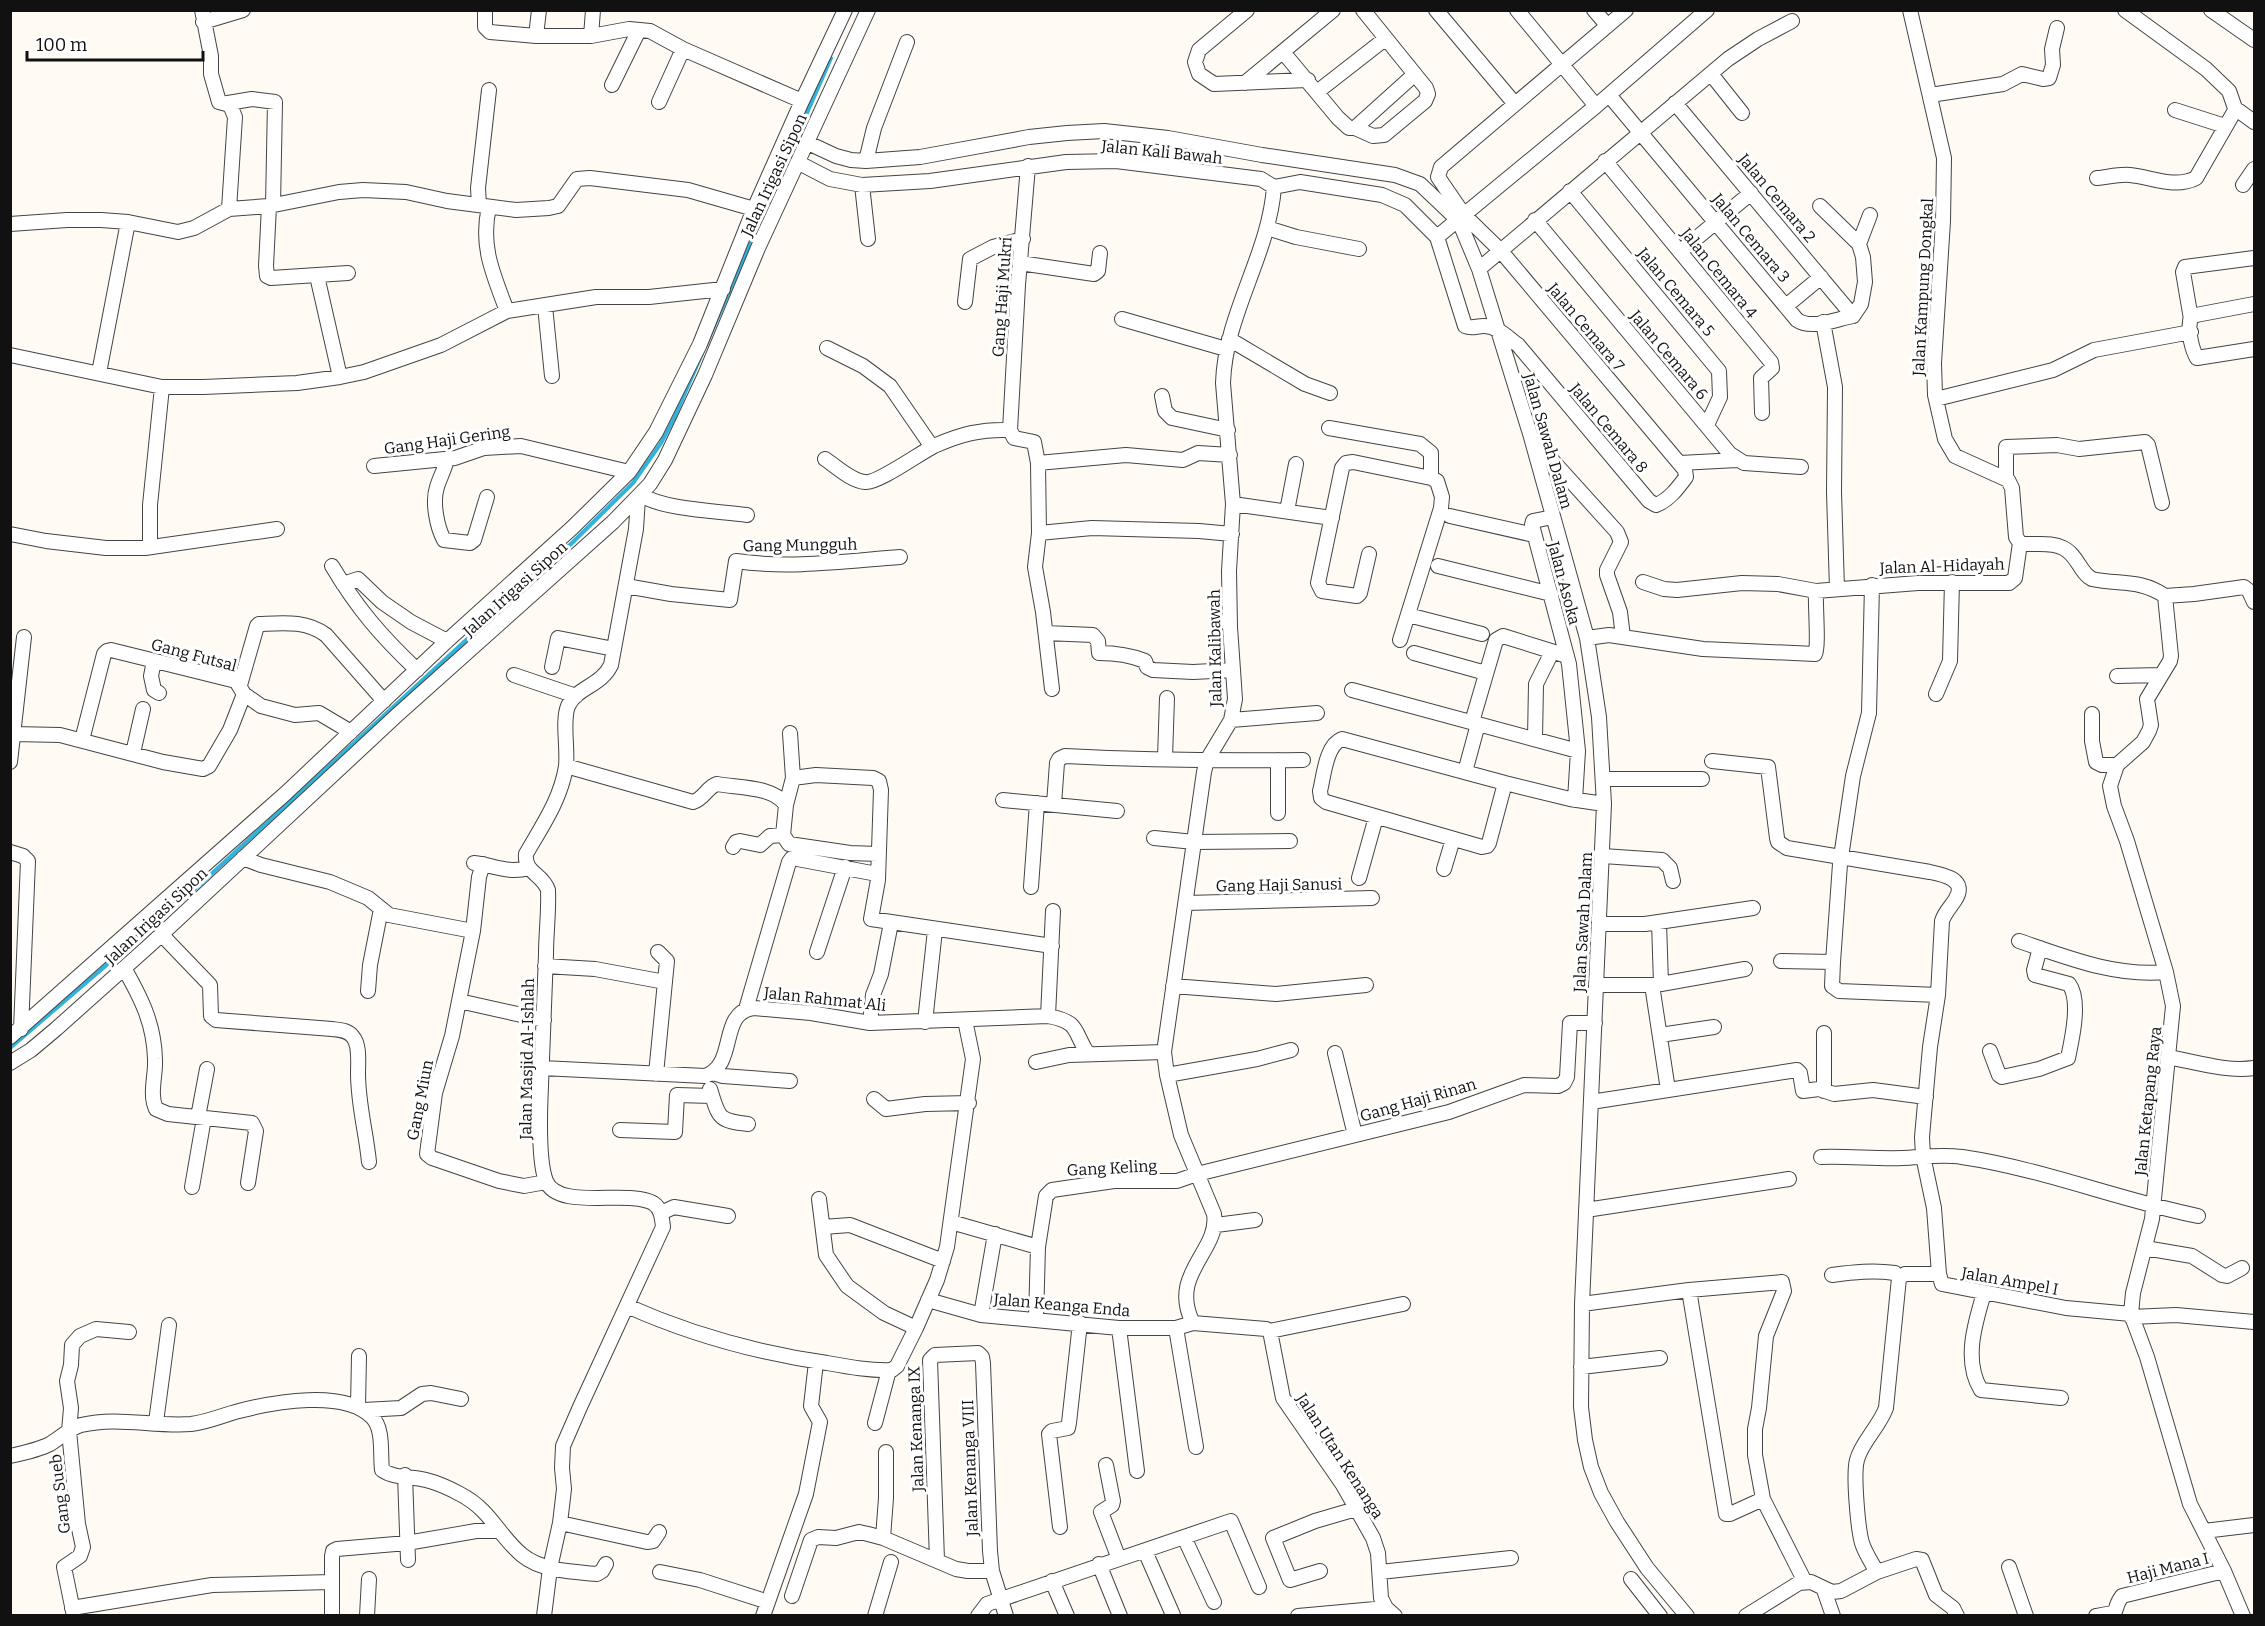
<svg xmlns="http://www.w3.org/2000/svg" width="2265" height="1626" font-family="Bitter,serif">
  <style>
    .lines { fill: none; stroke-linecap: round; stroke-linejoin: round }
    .stream { stroke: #31b3dc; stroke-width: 4 }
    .minor-casing { stroke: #444; stroke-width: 16 }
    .minor { stroke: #fff; stroke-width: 14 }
    .labels { text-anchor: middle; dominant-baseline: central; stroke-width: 6; stroke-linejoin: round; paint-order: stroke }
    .street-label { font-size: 16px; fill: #111; stroke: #fff }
  </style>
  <rect width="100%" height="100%" fill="#fffbf4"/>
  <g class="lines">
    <path class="stream" d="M 10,1048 L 195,889 L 573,542 L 633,483 L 661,443 L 674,418 L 831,58"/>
    <defs>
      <path id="minor" d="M 202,10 L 211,56 L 211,74 L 219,102 L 230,105 L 235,117 L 229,209
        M 485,10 L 485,27 L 490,32 L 536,36 L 591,36 L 629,29 L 650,31 L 683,49 L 802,101
        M 1247,10 L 1199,50 L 1195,62 L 1199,74 L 1214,84 L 1308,80
        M 1436,10 L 1515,104
        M 1517,10 L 1596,106
        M 1594,10 L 1607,25
        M 1910,10 L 1944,158 L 1943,221 L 1934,363 L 1935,395 L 1945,439 L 1955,456 L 2008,480 L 2012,488 L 2016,537 L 2020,543 C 2034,546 2050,541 2063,548 C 2077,554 2080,573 2092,579 C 2120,585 2140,579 2165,596
        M 2125,10 L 2206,69 L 2229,91 L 2236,111
        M 2211,10 L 2254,40
        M 203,22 L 243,10
        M 536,36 L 539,10
        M 591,36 L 593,10
        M 1283,52 L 1338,118 L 1349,128 L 1355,128 L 1415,74
        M 1711,74 L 1742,113
        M 1245,83 L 1333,10
        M 612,85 L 639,30
        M 1317,92 L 1385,39
        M 1609,95 L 1797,320 C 1811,330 1837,319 1853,316
        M 1930,95 L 2003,84 L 2022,74 L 2043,79 L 2049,78 L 2053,65 L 2052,49 L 2057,28
        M 659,102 L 683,49
        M 228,103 L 252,99 L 275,102 L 273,205
        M 1675,103 L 1853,316
        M 2175,110 L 2225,126
        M 1355,128 L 1373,136 L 1384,135 L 1425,101 L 1428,94 L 1426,88 L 1363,10
        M 808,143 L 836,156 L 851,160 L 866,161 L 920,157 L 1029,137 L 1067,133 L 1104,131 L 1168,138 L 1262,155 L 1395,175 L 1420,184 L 1459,221 L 1479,269 L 1531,437 L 1587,638 L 1599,717 L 1604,804 L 1582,1304 L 1581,1407 L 1585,1440 L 1591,1467 L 1601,1493 L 1617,1522 L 1647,1568 L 1687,1616
        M 866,161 L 874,128 L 907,42
        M 1605,161 L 1771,362 L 1772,368 L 1761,378 L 1762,413
        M 799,163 L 830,179 L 862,185 L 930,181 L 1066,162 L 1116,161 L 1261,179 L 1274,187 L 1300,182 L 1382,195 L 1405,205 L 1437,237 L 1465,326 C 1472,329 1476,326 1484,326 C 1497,326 1507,337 1518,345 L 1649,501 L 1656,505 C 1669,500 1678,488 1686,477 L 1685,470 L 1500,250 L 1464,215 L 1438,177 L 1441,167 L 1626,10
        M 2097,178 C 2108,177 2119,174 2130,175 C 2151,177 2175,189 2196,178 L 2234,112 L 2239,111 L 2254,122
        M 862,185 L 868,239
        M 2243,185 L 2254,169
        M 1274,187 C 1269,255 1225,314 1223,383 L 1233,504 L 1229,571 L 1230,627 L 1235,699 L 1231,720 L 1207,760 L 1204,772 L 1164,1052 L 1167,1075 L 1181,1135 L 1214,1214 C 1220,1251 1168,1274 1193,1323 L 1266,1329 L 1270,1331 L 1283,1398 L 1343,1485 L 1373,1538 L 1378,1553 L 1381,1598 L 1386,1608 L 1395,1616
        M 1570,191 L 1719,371 L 1720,397 L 1707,425
        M 479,205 L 478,188 L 489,90
        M 269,206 L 266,266 L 267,276 L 271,278 L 348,273
        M 1820,206 L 1859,244
        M 489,207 C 480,246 493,274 507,311
        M 1535,220 L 1730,454 L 1744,463 L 1801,467
        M 10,224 L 67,220 L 101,220 L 128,222 L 178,232 L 194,228 L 229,209 L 269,206 L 339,192 L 363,190 L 406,192 L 447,201 L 516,210 L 549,208 L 558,206 L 577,179 L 590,178 L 688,190 L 754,209
        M 1267,228 L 1296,237 L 1359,249
        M 1437,237 L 1596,106 L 1707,10
        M 1681,251 L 1751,193
        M 1020,263 L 1094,274 L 1098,271 L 1100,253
        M 1479,269 L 1728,59 L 1758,39 L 1792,21
        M 317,276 L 340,377
        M 965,302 L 970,259 L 993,247 L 1023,239
        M 2254,304 L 2196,315 C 2192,317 2190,317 2190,322 C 2188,332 2192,350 2197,358 L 2254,349
        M 545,306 L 552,376
        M 1786,306 L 1821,277
        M 1853,316 L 1861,304 L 1865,282 L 1863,257 L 1859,244 L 1870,215
        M 1122,319 L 1226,349
        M 2191,319 L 2183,272 L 2185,267 L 2254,258
        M 1823,322 L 1835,387 L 1834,492 L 1837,589
        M 1229,339 L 1305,384 L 1330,393
        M 827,348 L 863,366 L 890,386 L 932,447
        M 10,355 L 162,387 L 203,387 L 297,383 L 340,377 L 364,372 L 441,345 L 507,311 L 596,297 L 649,297 L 723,289
        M 99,373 L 128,222
        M 1162,396 L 1165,411 L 1172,418 L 1228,430
        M 1936,399 L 2053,370 L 2094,350 L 2191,332
        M 1329,428 L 1420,444 L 1431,453 L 1431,478
        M 1010,430 L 1018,285 L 1028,166
        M 1533,439 L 1617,532 L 1621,542 L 1607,570 L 1607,575 L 1620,612 L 1623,637
        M 447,459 C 445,469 440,477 437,487 C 432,502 437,527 444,540 L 470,543 L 474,540 L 487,497
        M 825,459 C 836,466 851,481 865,482 C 877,484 920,453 934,446 C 961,434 981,429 1010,430 L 1014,438 L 1034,442 L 1038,463 L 1126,455 L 1183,460 L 1198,453 L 1230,455
        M 1038,463 L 1039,533 L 1035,567 L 1043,612 L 1052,689
        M 1680,463 L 1737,460
        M 374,466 L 455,458 L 484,448 L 521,446 L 629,472
        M 2006,478 L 2006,447 L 2057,445 L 2079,449 L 2145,442 L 2148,445 L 2162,503
        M 641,495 C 665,510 719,511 747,515
        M 1233,504 L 1332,518
        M 1287,511 L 1296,464
        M 1450,516 L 1534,535
        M 1553,517 L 1533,521 L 1532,525 L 1569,664 L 1578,751 L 1575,800
        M 1039,533 L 1092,528 L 1199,531 L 1232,534
        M 10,534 L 46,541 L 106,548 L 145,548 L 277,529
        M 150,547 L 150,505 L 162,387
        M 1369,554 L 1360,593 L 1357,596 L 1322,591 L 1318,583 L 1342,468 L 1346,463 L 1353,462 L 1431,478 L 1437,481 L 1442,497 L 1441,508 L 1400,640
        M 332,566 C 357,608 381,636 417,670
        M 1438,566 L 1551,594
        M 1643,582 L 1664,589 L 1677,590 L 1742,583 L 1778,584 L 1816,591 L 1918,583 L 2009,583 L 2015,578 L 2020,543
        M 343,584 L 358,579 L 382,602 L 411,622 L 447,641
        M 626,586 L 671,594 L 730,600 L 736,561 C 790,569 846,561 900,557
        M 2165,596 L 2171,656 L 2170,661 L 2147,699 L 2151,725 L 2149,731 L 2143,742 L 2117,765 L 2110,786 L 2114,806 L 2127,841 L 2166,972 L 2173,1006 L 2152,1219 L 2133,1293 L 2131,1314 L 2147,1357 L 2190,1504 L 2224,1571 L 2243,1616
        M 2165,596 L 2194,594 L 2244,587 L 2249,591 L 2254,602
        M 1408,615 L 1482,634
        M 1046,633 L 1093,635 L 1098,641 L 1099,653 C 1116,653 1130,655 1145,661 L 1147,667 L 1153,670 L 1193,672 L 1232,670
        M 1587,638 L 1609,635 L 1703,649 L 1815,654 C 1819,647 1815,603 1816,591
        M 1414,653 L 1486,673
        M 154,661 L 151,676 L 154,690 L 159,693
        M 552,667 L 558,638 L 614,649
        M 514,675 L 576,696
        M 2117,676 L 2161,675
        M 240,685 L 257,626 L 259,624 C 283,623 306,620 326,635 L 384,701
        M 1352,690 L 1578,751
        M 1936,694 L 1950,661 L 1952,582
        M 2092,714 L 2092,741 L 2096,762 L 2102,765 L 2117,765
        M 1231,720 L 1317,713
        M 1472,722 L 1496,640 L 1503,636 L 1567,656
        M 14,734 L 60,735 L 163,762 L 203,769 L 209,766 L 230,730 L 244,694
        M 1535,739 L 1536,684 L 1552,652
        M 82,740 L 104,654 L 107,651 L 111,650 L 236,681 L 244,694 L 261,706 L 295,715 L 319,713 L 351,732
        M 133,753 L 143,709
        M 1165,758 L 1167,698
        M 1712,761 L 1768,767 L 1777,838 L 1778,842 L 1787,848 L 1930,872 C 1945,875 1968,880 1955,900 C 1950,908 1945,912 1942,921 L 1938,995 L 1930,1047 L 1922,1137 L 1923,1156 L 1934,1208 L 1939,1274 L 1942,1284 L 2066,1308 L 2131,1314
        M 10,762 L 24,637
        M 566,766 L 693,802 C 704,799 707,787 717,784 C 738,788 773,786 786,805 L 783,835 L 789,844 L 850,853 L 878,854
        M 1465,772 L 1478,724
        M 793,778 L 816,775 L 873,778 L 879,781 L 881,790 L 878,880 L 871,919 L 1052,946
        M 1604,779 L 1702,779
        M 1505,783 L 1489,843 L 1487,846 L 1482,847 L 1326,802 L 1321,798 L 1320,791 C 1324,775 1326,745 1342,739 L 1505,783 L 1570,799 L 1604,804
        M 1003,800 L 1117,811
        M 1054,804 L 1057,763 L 1059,759 L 1065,756 C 1144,760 1223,761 1303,760
        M 786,805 L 793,778 L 790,733
        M 1278,813 L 1278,760
        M 1154,838 L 1194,842 L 1290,841
        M 733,847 L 736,842 L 740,841 L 760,845 L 770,836 L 783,835
        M 10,852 L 23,856 L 28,861 L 21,1029
        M 1603,856 L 1662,860 L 1670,868 L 1673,881
        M 243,858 L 261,865 L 330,882 L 368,898 L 389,915 L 473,931
        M 474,863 C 493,865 509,874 528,868
        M 483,864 L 479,877 L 473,931 L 452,1036 L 435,1093 L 427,1154 L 432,1158 L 499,1181 L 524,1186 L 546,1182
        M 1444,869 L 1453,839
        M 1359,878 L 1376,817
        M 1031,887 L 1037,803
        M 1186,903 L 1372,898
        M 1659,922 L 1661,984 L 1652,985 L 1668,1090
        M 1599,924 L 1645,924 L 1753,908
        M 161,934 L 210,985 L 211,1016 L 216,1020 L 332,1029 C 340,1030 348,1030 353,1037 C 360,1045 358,1063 358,1073 C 358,1105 366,1131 369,1162
        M 2019,941 C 2066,957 2115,977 2166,972
        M 817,952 L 845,867
        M 1781,961 L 1833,962 L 1832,986 L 1839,991 L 1938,995
        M 1833,962 L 1840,864 L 1853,776 L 1869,713 L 1872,585
        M 545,966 L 595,969 L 665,982
        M 124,968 C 141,998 154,1023 155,1059 C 156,1075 149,1094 156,1109 L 168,1114 L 252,1123 L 256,1131 L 248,1183
        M 1661,984 L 1745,969
        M 1597,985 L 1652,985
        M 1173,986 L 1276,994 L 1366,985
        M 368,991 L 370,965 L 381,909
        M 459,1001 L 544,1020
        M 746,1009 L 789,862 L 792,858 L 877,874
        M 1048,1016 L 1053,911
        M 925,1022 L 935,930
        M 870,1023 L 873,995 L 881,974 L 891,923
        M 1824,1033 L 1824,1091
        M 1660,1035 L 1714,1027
        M 10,1037 L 286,793 L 447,641 L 572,528 L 629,472 L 656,432 L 700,344 L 754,209 L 802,101 L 845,10
        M 1990,1051 L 1999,1075 L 2002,1077 L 2039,1069 L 2068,1058 C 2072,1039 2081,1000 2069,984 L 2035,975 L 2034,970 L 2040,948
        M 1335,1053 L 1355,1135
        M 2168,1057 C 2196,1062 2226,1072 2254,1068
        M 1036,1062 L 1069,1055 L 1164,1052
        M 10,1063 L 31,1050 L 56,1029 L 150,945 L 396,716 L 613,522 L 650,484 L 665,460 L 705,375 L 758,248 L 868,10
        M 542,1068 L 705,1076 C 738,1065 718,1012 754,1008 L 811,1013 L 870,1023 L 1048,1016 C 1081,1022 1073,1032 1088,1054
        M 713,1073 L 723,1076 L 790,1081
        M 656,1074 L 667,961 L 658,952
        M 1167,1075 L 1257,1059 L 1291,1050
        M 710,1089 C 719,1117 717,1121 748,1124
        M 874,1099 L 886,1109 L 925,1104 L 969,1103
        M 1591,1102 L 1797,1070 L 1800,1073 L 1803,1091 L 1819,1089 L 1834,1094 L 1873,1090 L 1926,1097
        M 198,1117 L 207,1069
        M 620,1130 L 675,1132 L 677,1095 L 712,1096
        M 1821,1157 C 1848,1156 1876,1159 1903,1158 C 1923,1157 1942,1154 1962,1157 C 2043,1169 2119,1200 2198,1216
        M 192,1187 L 204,1118
        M 1586,1210 L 1789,1179
        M 661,1213 L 674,1207 L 728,1216
        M 951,1222 L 1038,1247
        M 1216,1225 L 1255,1220
        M 823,1227 L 850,1225 L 943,1261
        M 2145,1248 L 2192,1256 L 2222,1275 L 2227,1276 L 2242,1268
        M 1939,1274 L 1905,1274 L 1899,1278 L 1886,1408 C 1879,1427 1861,1443 1857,1460 C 1853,1474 1858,1529 1862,1543 C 1865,1553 1872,1563 1877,1572 L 1916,1559 L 1922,1560 L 1936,1595 L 1953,1608 L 1957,1616
        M 1832,1275 C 1854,1272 1873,1270 1895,1273 L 1899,1278
        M 1689,1290 L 1726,1514 L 1730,1514 L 1763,1499
        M 1984,1293 C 1975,1323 1963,1361 1981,1390 L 2061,1398
        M 928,1300 L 981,1315 L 1119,1328 L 1176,1328 L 1193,1323
        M 1582,1304 L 1689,1290 L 1782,1282 L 1784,1291 L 1766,1336 L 1759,1408 L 1755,1429 L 1755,1455 L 1763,1499 L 1805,1582
        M 627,1306 C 692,1335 758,1353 827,1363 C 849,1367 871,1371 892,1370 L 897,1366 L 916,1328 L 884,1313 L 847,1286 L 826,1255 L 819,1199
        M 981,1315 L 995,1234
        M 2131,1317 L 2176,1315 L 2254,1322
        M 1036,1319 L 1038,1247 L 1046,1196 L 1052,1190 L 1114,1181 L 1177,1181 L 1197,1174 L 1449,1112 L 1524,1085 L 1558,1086 L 1564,1083 L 1567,1077 L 1570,1023 L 1595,1023
        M 916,1328 L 937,1280 L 947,1247 L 973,1059 L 965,1020
        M 1119,1328 L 1137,1471
        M 1176,1328 L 1196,1447
        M 1270,1331 L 1403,1304
        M 1581,1367 L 1660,1358
        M 358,1406 L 359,1356
        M 364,1410 L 401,1408 L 422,1394 L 431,1393 L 461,1399
        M 156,1422 L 169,1325
        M 875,1423 L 889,1370
        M 10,1456 C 24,1453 38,1450 50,1444 C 60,1438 70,1428 81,1425 C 118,1416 154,1427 191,1424 C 208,1422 223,1415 239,1411 C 274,1402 344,1389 372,1417 C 384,1429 380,1453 382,1470 C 395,1479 411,1476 426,1480 C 438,1483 449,1488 460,1494 C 491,1510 498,1535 522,1555 C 541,1571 574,1572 597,1574 L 602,1571 L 606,1564
        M 1106,1465 L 1113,1501 L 1112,1505 L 1101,1512 L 1119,1559
        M 405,1475 L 408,1560
        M 560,1523 L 647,1542 L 653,1541 L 659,1532
        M 1060,1527 L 1049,1434 L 1052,1431 L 1068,1428 L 1069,1423 L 1080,1323
        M 2204,1531 L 2254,1525
        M 1184,1537 L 1214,1602
        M 883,1538 L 886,1498 L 886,1452
        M 1145,1551 L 1173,1615
        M 937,1560 L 930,1360 L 935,1355 L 978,1353 L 982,1357 L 983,1363 L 990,1551 L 992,1571 L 1006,1616
        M 1099,1564 L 1120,1616
        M 2009,1567 L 2026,1616
        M 1320,1571 L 1290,1580 L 1273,1538 L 1315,1521 L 1356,1509
        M 660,1572 L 700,1580 L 768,1602
        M 1380,1572 L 1511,1558
        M 1631,1579 L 1660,1616
        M 1052,1581 L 1067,1616
        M 1824,1590 L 1833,1616
        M 792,1596 L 811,1540 L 818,1537 L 836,1538 L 859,1532 L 868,1534 L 883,1538 L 956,1569 L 968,1571 L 992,1571
        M 72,1608 L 212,1585 L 331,1582
        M 74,1616 L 64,1567 L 80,1556 L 83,1547 L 78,1524 L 69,1431 L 71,1408 L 67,1381 L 71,1365 L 72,1345 L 80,1336 L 96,1329 L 129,1332
        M 332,1616 L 332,1556 L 333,1551 L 337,1549 L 407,1543 L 476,1531 L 497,1531
        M 367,1616 L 369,1579
        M 544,1616 L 550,1568 L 560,1523 L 564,1489 L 562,1468 L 563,1446 L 580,1407 L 663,1227 C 662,1218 661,1208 653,1203 C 628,1189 558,1211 546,1181 C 538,1161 540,1108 541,1086 C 543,1042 544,998 546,954 C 546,933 549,912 548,890 C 543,874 524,873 526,854 C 542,826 561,799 566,766 C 568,748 562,721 568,706 C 577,687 601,686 611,665 L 636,529 L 638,498
        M 763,1616 L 806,1494 L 820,1422 L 811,1406 L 816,1362
        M 875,1616 L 891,1562
        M 978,1616 L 987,1604 L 1231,1521 L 1259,1587
        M 1298,1616 L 1386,1608
        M 1746,1616 L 1799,1583 L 1811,1582 L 1832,1592 L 1841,1591 L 1877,1572
        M 2096,1616 C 2126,1611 2109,1614 2122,1596 L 2224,1571"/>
    </defs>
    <use href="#minor" class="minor-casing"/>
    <use href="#minor" class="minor"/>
  </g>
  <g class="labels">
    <g class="street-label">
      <text transform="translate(1162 152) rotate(6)">Jalan Kali Bawah</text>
      <text transform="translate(774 175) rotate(-65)">Jalan Irigasi Sipon</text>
      <text transform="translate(1777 198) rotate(50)">Jalan Cemara 2</text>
      <text transform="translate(1751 238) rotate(50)">Jalan Cemara 3</text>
      <text transform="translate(1719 273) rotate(51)">Jalan Cemara 4</text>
      <text transform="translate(1923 287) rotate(-87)">Jalan Kampung Dongkal</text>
      <text transform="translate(1676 292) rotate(50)">Jalan Cemara 5</text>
      <text transform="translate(1002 297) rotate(-86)">Gang Haji Mukri</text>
      <text transform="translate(1586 327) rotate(50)">Jalan Cemara 7</text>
      <text transform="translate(1669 355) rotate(50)">Jalan Cemara 6</text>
      <text transform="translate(1609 428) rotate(50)">Jalan Cemara 8</text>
      <text transform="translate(447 440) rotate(-8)">Gang Haji Gering</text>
      <text transform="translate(1548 441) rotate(74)">Jalan Sawah Dalam</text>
      <text transform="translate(800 545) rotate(-1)">Gang Mungguh</text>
      <text transform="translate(1942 566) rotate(-2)">Jalan Al-Hidayah</text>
      <text transform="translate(1564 583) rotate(75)">Jalan Asoka</text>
      <text transform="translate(515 589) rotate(-42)">Jalan Irigasi Sipon</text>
      <text transform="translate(1215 648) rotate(-91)">Jalan Kalibawah</text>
      <text transform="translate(194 655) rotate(15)">Gang Futsal</text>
      <text transform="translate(1279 885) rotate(-1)">Gang Haji Sanusi</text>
      <text transform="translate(156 916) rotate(-43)">Jalan Irigasi Sipon</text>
      <text transform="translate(1583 922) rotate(-87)">Jalan Sawah Dalam</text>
      <text transform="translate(825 999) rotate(6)">Jalan Rahmat Ali</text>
      <text transform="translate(527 1059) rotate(-89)">Jalan Masjid Al-Ishlah</text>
      <text transform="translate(420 1100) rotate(-79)">Gang Miun</text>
      <text transform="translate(1418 1100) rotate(-16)">Gang Haji Rinan</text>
      <text transform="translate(2148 1101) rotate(-84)">Jalan Ketapang Raya</text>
      <text transform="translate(1112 1168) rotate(-3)">Gang Keling</text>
      <text transform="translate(2010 1281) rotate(10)">Jalan Ampel I</text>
      <text transform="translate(1062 1305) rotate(5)">Jalan Keanga Enda</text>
      <text transform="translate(916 1429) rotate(-92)">Jalan Kenanga IX</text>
      <text transform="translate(1340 1456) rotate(57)">Jalan Utan Kenanga</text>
      <text transform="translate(970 1468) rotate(-92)">Jalan Kenanga VIII</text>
      <text transform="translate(60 1494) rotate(-97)">Gang Sueb</text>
      <text transform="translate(2168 1568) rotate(-14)">Haji Mana I</text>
    </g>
  </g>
  <rect width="2265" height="1626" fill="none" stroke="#111111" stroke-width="24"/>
  <path d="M27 51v9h176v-9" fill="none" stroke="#111111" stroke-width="3"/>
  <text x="36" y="51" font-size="18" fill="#111111" stroke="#ffffff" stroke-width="4.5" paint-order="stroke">100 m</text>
</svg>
